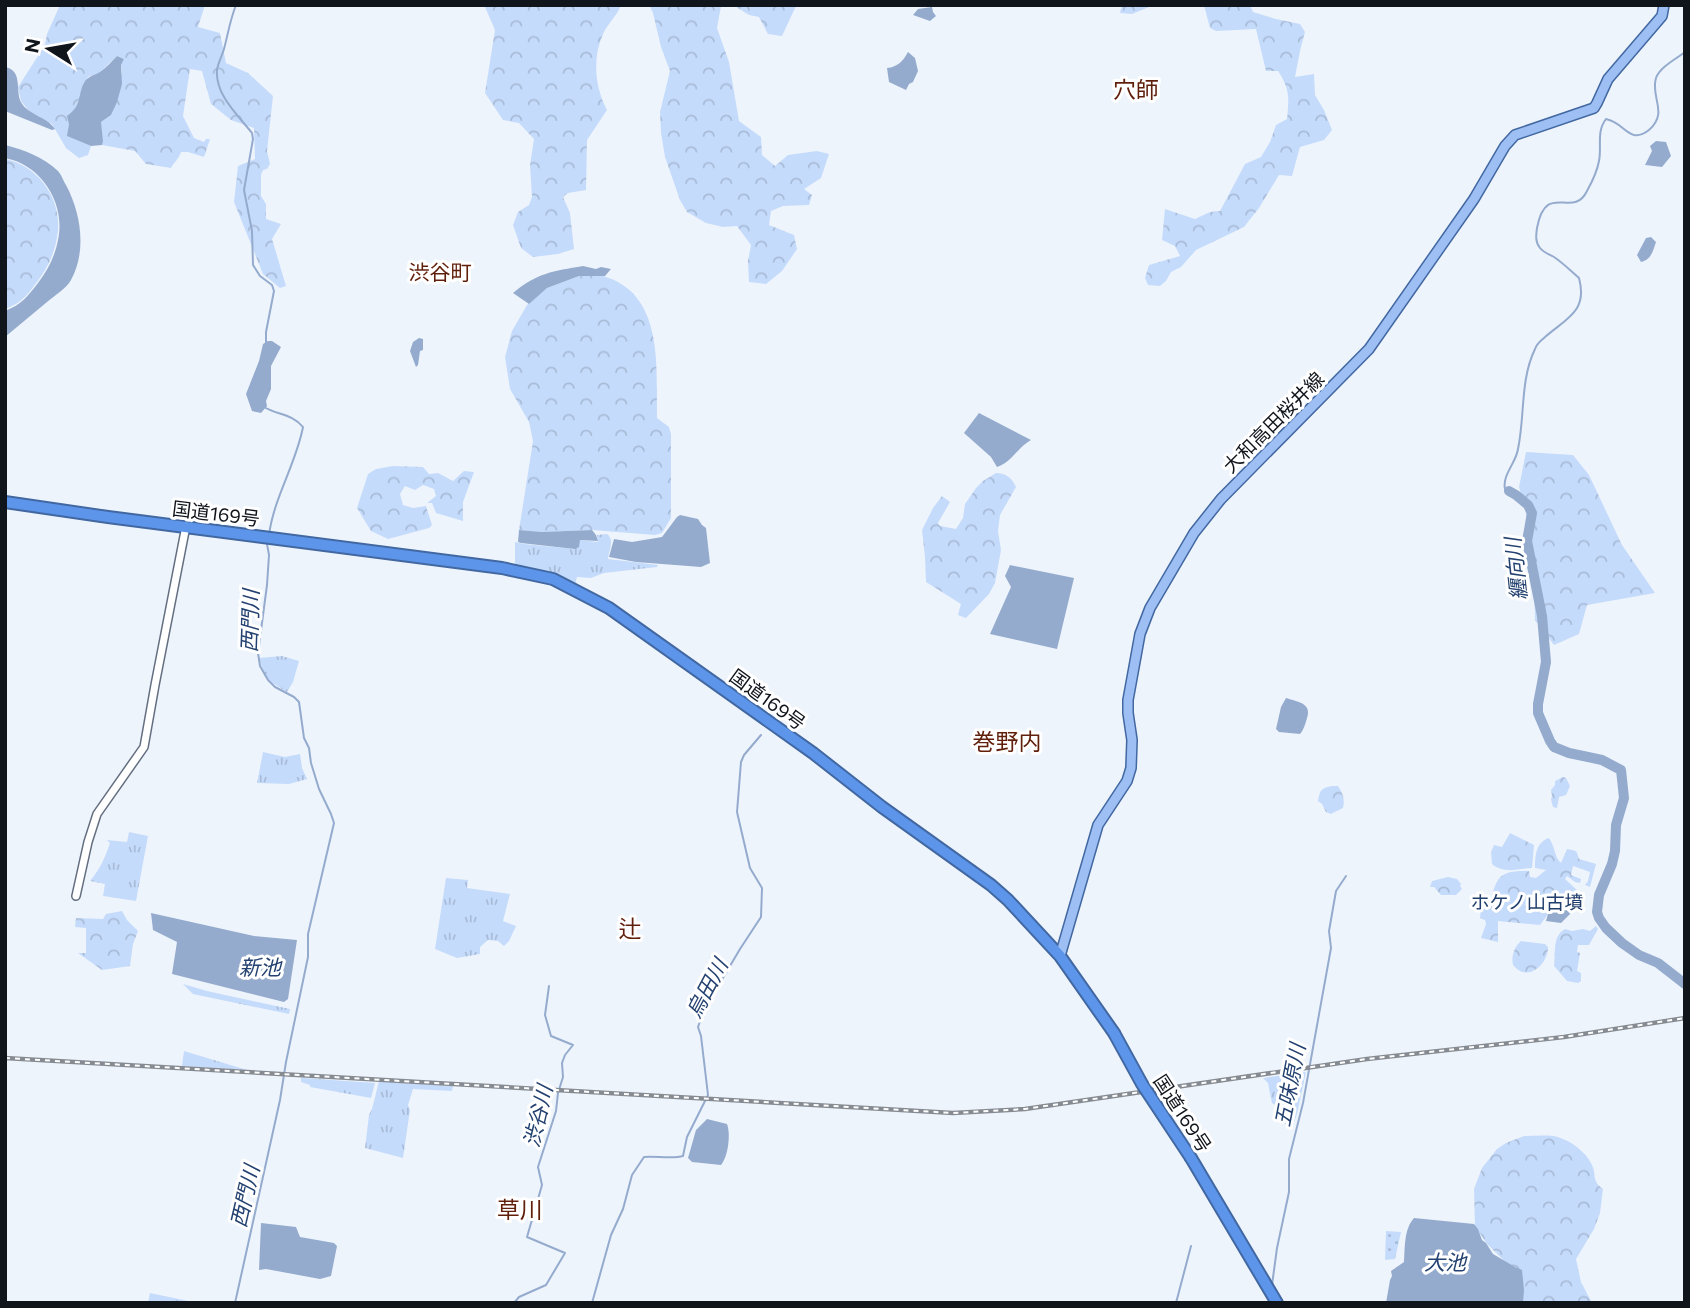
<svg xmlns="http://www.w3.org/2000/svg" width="1690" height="1308" font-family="Commissioner,'Noto Sans JP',sans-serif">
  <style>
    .grass { fill: url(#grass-tufts) }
    .forest { fill: url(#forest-crowns) }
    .garden { fill: url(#garden-dots) }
    .water { fill: #94abce }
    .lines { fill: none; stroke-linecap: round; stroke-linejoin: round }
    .stream { stroke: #94abce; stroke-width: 2 }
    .river { stroke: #94abce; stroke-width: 10 }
    .minor-casing { stroke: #636f80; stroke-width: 10 }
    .major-casing { stroke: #4268a2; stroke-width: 12 }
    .highway-casing { stroke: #4268a2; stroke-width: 14 }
    .minor { stroke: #fff; stroke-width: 7 }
    .major { stroke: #9ebff3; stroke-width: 9 }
    .highway { stroke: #5d95eb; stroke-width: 10 }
    .rail-casing { stroke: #868b92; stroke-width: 4.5 }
    .rail { stroke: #fff; stroke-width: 2; stroke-dasharray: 5; stroke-linecap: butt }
    .highway-bridge-casing { stroke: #4268a2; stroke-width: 14; stroke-linecap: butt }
    .highway-bridge { stroke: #5d95eb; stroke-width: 10 }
    .labels { text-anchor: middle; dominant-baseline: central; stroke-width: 6; stroke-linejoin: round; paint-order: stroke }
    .street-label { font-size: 19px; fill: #10141b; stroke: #fff }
    .park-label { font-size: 19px; fill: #203e6c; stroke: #fff }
    .neighbourhood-label { font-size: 21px; fill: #601f0b; stroke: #fff }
    .water-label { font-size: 21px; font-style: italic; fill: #244271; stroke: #fff }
    .quarter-label { font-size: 23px; fill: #601f0b; stroke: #fff }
  </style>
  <defs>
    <pattern id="grass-tufts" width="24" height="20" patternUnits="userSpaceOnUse" patternTransform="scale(1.75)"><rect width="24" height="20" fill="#c5dbfb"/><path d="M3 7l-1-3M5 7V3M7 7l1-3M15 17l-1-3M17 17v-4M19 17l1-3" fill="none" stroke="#a8bbd7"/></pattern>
    <pattern id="forest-crowns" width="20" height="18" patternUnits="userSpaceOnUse" patternTransform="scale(1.75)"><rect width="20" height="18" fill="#c5dbfb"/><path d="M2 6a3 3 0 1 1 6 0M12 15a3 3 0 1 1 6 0" fill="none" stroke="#a8bbd7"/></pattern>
    <pattern id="garden-dots" width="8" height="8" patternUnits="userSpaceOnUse" patternTransform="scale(1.75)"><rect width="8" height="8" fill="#c5dbfb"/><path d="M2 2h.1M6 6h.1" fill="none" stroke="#a8bbd7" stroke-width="1.8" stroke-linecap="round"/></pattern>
  </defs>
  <rect width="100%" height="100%" fill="#eef4fc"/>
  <path class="grass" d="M 607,534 C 615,540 609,550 608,559 L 658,565 L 657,567 L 604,573 L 591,578 L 577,577 L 575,585 L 515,568 L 515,542 L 524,544 L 575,549 L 580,540 L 598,542 L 597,535 Z
    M 282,656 L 299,661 L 293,682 L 287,692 C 268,680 266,681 259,658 Z
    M 263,752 L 285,757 L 300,754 L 302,768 L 307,779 L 289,784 L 257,783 Z
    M 129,832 L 148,836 L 136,901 L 103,896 L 105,884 L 90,881 C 100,869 105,858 110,843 L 107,840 L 127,842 Z
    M 446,878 L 468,880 L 467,888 L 510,894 L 503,921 L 516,926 L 509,941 L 504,946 L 498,941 L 488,940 L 480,947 L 480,954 L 457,958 L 435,949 Z
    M 183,984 L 207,991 L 290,1009 L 289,1014 L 193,994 Z
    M 184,1051 L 247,1070 L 182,1066 Z
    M 1306,1072 L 1297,1114 L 1293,1126 L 1280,1123 L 1282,1109 L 1272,1103 L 1268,1083 L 1263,1078 Z
    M 301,1078 L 303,1078 L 375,1083 L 371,1098 L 310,1087 L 310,1085 L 301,1082 Z
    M 379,1081 L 453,1086 L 452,1091 L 413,1089 L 408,1105 L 410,1110 L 403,1158 L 365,1148 L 369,1115 L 372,1109 Z
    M 150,1293 L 198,1303 L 148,1303 Z"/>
  <path class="forest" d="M 60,5 L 205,5 L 198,27 L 220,33 L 226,63 L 248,73 L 273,96 L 267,151 L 270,164 L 267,169 L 263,170 L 261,175 L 261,196 L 266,204 L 266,219 L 281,224 L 272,239 L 286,286 L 280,288 L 263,274 L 234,202 L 238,166 L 255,159 L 254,128 L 231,120 L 211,104 L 202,71 L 190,69 L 183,116 L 194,138 L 204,142 L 206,139 L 210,139 L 204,157 L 188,152 L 181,152 C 179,159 174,162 171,168 L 146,164 L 135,151 L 102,145 L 101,122 L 111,115 L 122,72 L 121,65 L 124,59 L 117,56 L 99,73 L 88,77 L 84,83 L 81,96 L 69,124 L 68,136 L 91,146 L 88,155 L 79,158 L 66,148 L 52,124 L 29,111 L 21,101 L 18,87 L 45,45 L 47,34 Z
    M 487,5 L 621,5 C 617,16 608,23 603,34 C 592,59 595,87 607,110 L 587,140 L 586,190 L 568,193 L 563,197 L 570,213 L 574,249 L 558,254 L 533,257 L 521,248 L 513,225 L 518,212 L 529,205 L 532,197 L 530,165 L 534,139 L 519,123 L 503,120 L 485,93 L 495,30 L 485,7 Z
    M 649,5 L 724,5 L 721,6 L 717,28 L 729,62 L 739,121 L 761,137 L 762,155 L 775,166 L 788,155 L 817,151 L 829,154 L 821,178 L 804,189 L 812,195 L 809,205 L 783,206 L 771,211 L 769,225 L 794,235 L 797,249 L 782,271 L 766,284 L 749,282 L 748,261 L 751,245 L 737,226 L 723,227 L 706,223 L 687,212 L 680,200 L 665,157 L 661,133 L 660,112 L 670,71 L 661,47 L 653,13 Z
    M 733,5 L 796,5 L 796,6 L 782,36 L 768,34 L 759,17 L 749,15 Z
    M 1122,5 L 1154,5 L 1132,14 L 1120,13 Z
    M 1204,5 L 1250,5 L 1253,12 L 1276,19 L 1300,24 L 1305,32 L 1300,51 L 1295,77 L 1314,74 L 1315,95 L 1324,110 L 1332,130 L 1324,140 L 1300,147 L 1292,176 L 1279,175 L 1259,208 L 1244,227 L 1196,250 L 1181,267 L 1171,272 L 1166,281 L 1160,286 L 1148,285 L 1145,278 L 1149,265 L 1180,256 L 1175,246 L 1162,240 L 1165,209 L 1195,219 L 1210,212 L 1220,211 L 1245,164 L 1261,157 L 1270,142 L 1276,125 L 1287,119 C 1289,98 1290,89 1278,71 L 1266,71 L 1256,29 L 1216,31 L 1210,28 Z
    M 5,159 C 40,166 64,202 57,237 C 54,256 46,271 34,286 C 26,297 19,304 5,309 Z
    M 579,276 C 588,276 599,274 606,277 C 665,296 656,370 657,418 L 669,427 L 671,434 L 671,518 L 662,533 L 655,535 L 592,530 L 542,532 L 519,530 L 533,441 L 529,422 L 510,389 L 505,357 L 512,331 L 527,305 L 547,288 Z
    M 1526,452 L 1573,455 L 1589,475 L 1622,545 L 1655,593 L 1587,605 L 1579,634 L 1554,645 L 1535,620 L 1534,585 L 1530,564 L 1526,514 L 1519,487 Z
    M 393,466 L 423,467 L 429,474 L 438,473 L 453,481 L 464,471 L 474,472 L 463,502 L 463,521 L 436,513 L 432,503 L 427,503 L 436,496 L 434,489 L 423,485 L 415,490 L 405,486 L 400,494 L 403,505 L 413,508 L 426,506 L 432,525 L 429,528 L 388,539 L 371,531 L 357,508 L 368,474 L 376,469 Z
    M 996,473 C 1006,473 1012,478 1016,487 L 1000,515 L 998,531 L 1001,550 L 995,583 L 989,594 L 966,618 L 958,615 L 961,604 L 926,582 L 925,557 L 922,530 L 933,508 L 942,496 L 950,502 L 938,523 L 940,526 L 956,529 L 963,518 L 965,504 L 976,488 L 983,481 Z
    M 1563,777 L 1566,778 L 1570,786 L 1566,795 L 1559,797 L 1557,808 L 1553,807 L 1551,799 L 1552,796 L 1551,790 L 1555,785 L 1555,781 Z
    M 1332,786 L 1338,786 C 1343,793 1345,800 1343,808 L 1331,814 L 1326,812 L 1322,804 L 1318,801 C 1320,790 1321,788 1332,786 Z
    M 1510,833 L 1534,845 L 1532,868 C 1517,869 1504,874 1492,864 L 1491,852 L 1494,845 L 1502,847 Z
    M 1549,838 C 1555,846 1554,857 1561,863 L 1567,849 C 1578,851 1576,850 1579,859 L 1596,864 L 1590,887 L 1585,885 L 1588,881 L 1590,872 L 1573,866 L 1571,875 L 1581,879 L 1580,883 L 1575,882 L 1567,876 L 1565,879 L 1578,891 L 1572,907 L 1554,906 L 1540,925 L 1498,921 L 1498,942 L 1481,938 L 1486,924 L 1485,920 L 1480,918 L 1481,908 L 1488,907 C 1498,880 1494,870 1529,871 L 1530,877 L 1536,878 L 1546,870 L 1535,868 C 1535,856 1536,842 1549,838 Z
    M 1448,877 L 1457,879 L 1461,884 L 1460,886 L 1462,889 L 1456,895 L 1441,895 L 1434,887 L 1430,887 L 1432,881 Z
    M 122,911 L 127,920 L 138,931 L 133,944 L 130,966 L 102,970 L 78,953 L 86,953 L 86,928 L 75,927 L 76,918 L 103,919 L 106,914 Z
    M 1596,926 L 1598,929 L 1589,945 L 1578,945 L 1577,952 L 1580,953 L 1577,971 L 1581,973 L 1581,981 L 1578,983 L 1567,981 L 1554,966 C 1556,953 1552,936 1565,929 L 1572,931 L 1583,929 L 1590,931 Z
    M 1521,941 L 1545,944 L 1548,947 C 1548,965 1527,983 1513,965 C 1511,957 1514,947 1521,941 Z
    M 1524,1136 C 1534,1136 1544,1135 1553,1136 C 1567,1138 1586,1151 1592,1165 C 1597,1176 1591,1180 1603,1189 L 1600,1213 L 1594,1229 L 1576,1259 L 1581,1282 L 1592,1303 L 1519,1303 L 1522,1278 L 1487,1244 L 1475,1226 L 1474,1189 L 1482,1168 L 1497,1149 L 1506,1143 Z"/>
  <path class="garden" d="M 1386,1231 L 1401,1232 L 1395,1259 L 1385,1260 Z"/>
  <path class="water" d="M 932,7 L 933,12 L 936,16 L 930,21 L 913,15 L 918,9 Z
    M 908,52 L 915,58 L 918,71 L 913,82 L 909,84 L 906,90 L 889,82 L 887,68 C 898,67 903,61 908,52 Z
    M 117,56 L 124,59 L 121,65 L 122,84 L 117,102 L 111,115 L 101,122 L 103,141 L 102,145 L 91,146 L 67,136 L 69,124 L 67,116 C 83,105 77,94 85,81 C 89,76 95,75 100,72 C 106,68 112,61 117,56 Z
    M 5,67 C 22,70 16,88 20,100 C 26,115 47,116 55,129 L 52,130 L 5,111 Z
    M 1656,141 L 1666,142 L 1671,156 L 1662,167 L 1645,165 L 1652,151 L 1650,146 Z
    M 5,145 C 25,150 43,157 58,171 C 62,176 63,180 66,185 C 81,213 87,251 71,280 C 66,289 55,295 47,302 C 33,314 19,325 5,337 L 5,311 C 21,305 28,296 38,283 C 48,270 55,256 58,240 C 66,204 42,165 5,158 Z
    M 1651,237 L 1656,242 C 1653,251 1651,260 1641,262 L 1637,255 L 1646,238 Z
    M 583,266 L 596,269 L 601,267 L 611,269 L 605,276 L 579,276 L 547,288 L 529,304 L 513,293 C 537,273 553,271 583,266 Z
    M 419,338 L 423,339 L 423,350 L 420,351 L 418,365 L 416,367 L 410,351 L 413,342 Z
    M 268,341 L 272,341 L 281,347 L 271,366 L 271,389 L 266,401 L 267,406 L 261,413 L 252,411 L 246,394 L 259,361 L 263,344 Z
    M 979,413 L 1031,440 C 1018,447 1011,463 997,467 L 991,457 L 964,433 Z
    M 680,515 L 698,519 L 702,525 L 706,528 L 710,563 L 701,567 L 636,562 L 609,557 L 614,539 L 632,542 L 662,537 L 677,517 Z
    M 519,530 L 542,532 L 592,530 L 596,535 L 598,541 L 580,540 L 579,547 L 575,549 L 521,543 L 518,542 Z
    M 1010,565 L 1074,578 L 1057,649 L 990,634 L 1011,587 L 1005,576 Z
    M 1286,698 C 1298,702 1312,703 1307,718 C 1305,725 1304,729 1300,734 L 1279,732 L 1276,729 L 1281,707 Z
    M 1556,906 L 1571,909 L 1571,913 L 1561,923 L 1546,921 L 1548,914 Z
    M 151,913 L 254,936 L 297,940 L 288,999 L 284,1002 L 172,974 L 177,942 L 153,930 Z
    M 707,1119 L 727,1124 C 731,1134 728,1157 721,1165 L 692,1162 L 688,1158 L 696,1130 Z
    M 1414,1218 L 1474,1224 L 1478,1229 L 1482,1240 L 1486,1243 L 1493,1254 L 1515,1267 L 1522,1270 L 1524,1290 L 1523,1303 L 1386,1303 L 1390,1280 L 1392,1276 L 1391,1271 L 1404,1262 C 1405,1247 1404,1229 1414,1218 Z
    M 261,1223 L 296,1227 L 300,1237 L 334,1243 L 337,1246 L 331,1276 L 320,1279 L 266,1269 L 259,1270 Z"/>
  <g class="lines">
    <path class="stream" d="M 236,5 C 230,20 228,34 224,49 C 222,56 218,63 217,70 C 215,95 238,115 252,133 L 253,139 L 244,190 L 252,231 L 253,265 L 260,276 L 272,285 L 274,291 L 266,332 L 266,343
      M 264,407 C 277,415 293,414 303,427 C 296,464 274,497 269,535
      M 1509,491 L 1505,489 C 1502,475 1516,463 1518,449 C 1525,416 1520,380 1535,349 C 1537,343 1541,341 1545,337 C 1567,318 1588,311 1579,278 C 1571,271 1563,263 1554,257 C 1549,254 1544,253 1540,248 C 1535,242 1536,235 1537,228 C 1546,180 1573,220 1587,191 C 1592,182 1597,172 1599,161 C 1602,146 1596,132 1606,119 C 1620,122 1624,132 1634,135 C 1640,136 1644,134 1649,130 C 1669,112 1650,98 1656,78 C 1660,67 1676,59 1685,52
      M 1272,1285 L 1277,1248 L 1289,1192 L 1289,1159 L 1303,1103 L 1331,948 L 1329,931 L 1336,891 L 1346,876
      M 235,1303 L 280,1100 L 286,1062 L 308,957 L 308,934 L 334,823 L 331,814 L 319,789 L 311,763 L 309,748 L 304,738 L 299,702 L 294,697 L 275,687 L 268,680 L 260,666 L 258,653 L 267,585 L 269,555 L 267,544
      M 514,1303 L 519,1297 L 546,1285 L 565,1253 L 527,1237 L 542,1185 L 538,1167 L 556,1111 L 558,1093 L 563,1077 L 562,1063 L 565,1055 L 573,1045 L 551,1036 L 545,1015 L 549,986
      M 592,1303 L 611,1235 L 623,1209 L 632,1175 L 644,1157 C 655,1156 674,1159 683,1156 L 687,1137 L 708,1095 L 701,1036 L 698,1027 L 704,1010 L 740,949 L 761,917 L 762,888 L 750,868 L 737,812 L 741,762 L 744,755 L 761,735
      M 1176,1303 L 1191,1246"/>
    <path class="river" d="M 1509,491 L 1516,495 L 1528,505 L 1532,513 L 1527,541 L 1542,616 L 1546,662 L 1538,704 L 1538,713 L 1550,741 L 1554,747 L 1569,753 L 1602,760 L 1621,770 L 1624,798 L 1616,825 L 1615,851 L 1612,864 L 1599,895 L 1597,912 L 1599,918 L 1606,928 L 1622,943 L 1639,955 L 1658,963 L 1685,984"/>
    <defs>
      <path id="minor" d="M 76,896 L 88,842 L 97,814 L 144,747 L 155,685 L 186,526"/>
      <path id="major" d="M 1060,956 L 1098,825 L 1127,781 L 1131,768 L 1132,740 L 1128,713 L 1128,700 L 1140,634 L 1150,608 L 1194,533 L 1221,499 L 1369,349 L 1474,199 L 1505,146 L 1515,135 L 1594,108 L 1597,103 L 1608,79 L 1662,16 L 1664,5"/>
      <path id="highway" d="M 5,502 L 108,517 L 502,568 L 553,579 L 609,608 L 813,753 L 882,807 L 991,885 L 1008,900 L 1060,956 L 1114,1033
        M 1191,1158 L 1277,1303"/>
    </defs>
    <use href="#minor" class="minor-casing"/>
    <use href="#major" class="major-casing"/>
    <use href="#highway" class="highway-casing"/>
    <use href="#minor" class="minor"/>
    <use href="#major" class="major"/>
    <use href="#highway" class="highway"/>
    <defs>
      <path id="rail" d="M 5,1058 L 953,1113 L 1025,1109 L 1367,1059 L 1564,1037 L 1685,1018"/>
    </defs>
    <use href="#rail" class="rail-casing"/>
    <use href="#rail" class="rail"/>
    <defs>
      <path id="highway-bridge" d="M 1114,1033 L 1142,1084 L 1191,1158"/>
    </defs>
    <use href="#highway-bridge" class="highway-bridge-casing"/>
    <use href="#highway-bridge" class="highway-bridge"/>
  </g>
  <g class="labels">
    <g class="street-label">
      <text transform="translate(1273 422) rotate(-45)">大和高田桜井線</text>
      <text transform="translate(216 513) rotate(7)">国道169号</text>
      <text transform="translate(768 699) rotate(36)">国道169号</text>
      <text transform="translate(1183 1113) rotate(57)">国道169号</text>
    </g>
    <g class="park-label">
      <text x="1527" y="901">ホケノ山古墳</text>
    </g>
    <g class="neighbourhood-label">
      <text x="440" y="271">渋谷町</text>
    </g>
    <g class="water-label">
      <text transform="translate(1515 569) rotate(-96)">纒向川</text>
      <text transform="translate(249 621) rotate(-88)">西門川</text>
      <text x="260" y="966">新池</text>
      <text transform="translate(706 988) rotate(-62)">烏田川</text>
      <text transform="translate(1289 1085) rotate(-79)">五味原川</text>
      <text transform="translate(537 1116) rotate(-77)">渋谷川</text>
      <text transform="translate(244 1196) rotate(-77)">西門川</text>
      <text x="1445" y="1261">大池</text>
    </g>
    <g class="quarter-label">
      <text x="1136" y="89">穴師</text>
      <text x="1007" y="741">巻野内</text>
      <text x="630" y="928">辻</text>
      <text x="520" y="1209">草川</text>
    </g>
  </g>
  <rect width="1690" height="1308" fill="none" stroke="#10141b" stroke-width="14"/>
  <g transform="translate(49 49) rotate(281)" stroke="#ffffff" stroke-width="5" paint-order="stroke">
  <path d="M0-5L12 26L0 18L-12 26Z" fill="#10141b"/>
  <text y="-10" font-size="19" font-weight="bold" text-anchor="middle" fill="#10141b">N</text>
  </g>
</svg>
